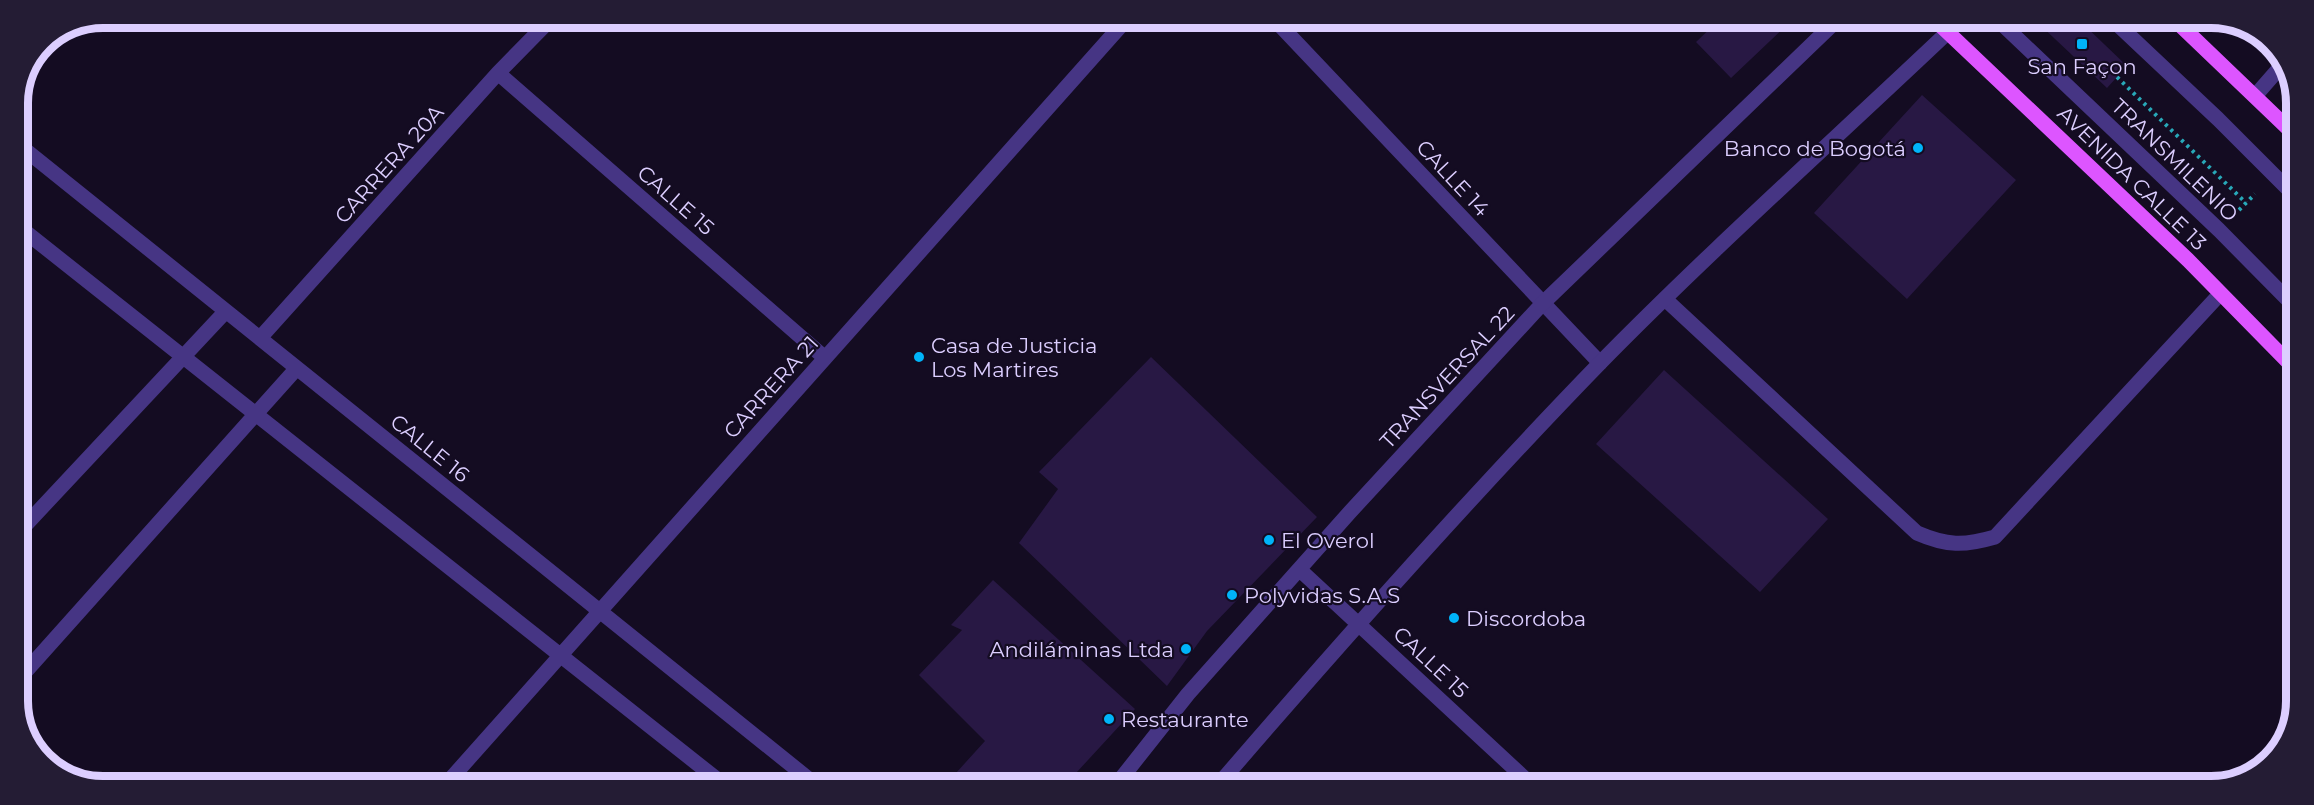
<svg xmlns="http://www.w3.org/2000/svg" width="2314" height="805" font-family="Montserrat,sans-serif">
  <style>
    .building { fill: #281844 }
    .lines { fill: none; stroke-linecap: round; stroke-linejoin: round }
    .path { stroke: #28a8b8; stroke-width: 4; stroke-dasharray: 3 4.5; stroke-linecap: butt }
    .service { stroke: #463584; stroke-width: 15 }
    .minor { stroke: #463584; stroke-width: 15 }
    .tertiary { stroke: #463584; stroke-width: 15 }
    .primary { stroke: #d5f; stroke-width: 15 }
    .poi-dot { fill: #00b4f9; stroke: #140c22; stroke-width: 2 }
    .labels { text-anchor: middle; dominant-baseline: central; stroke-width: 4.5; stroke-linejoin: round; paint-order: stroke }
    .poi-label { font-size: 21px; fill: #dcceff; stroke: #140c22; text-anchor: start }
    .street-label { font-size: 21px; fill: #dcceff; stroke: #140c22 }
    .rim { fill: none; stroke: #dcceff; stroke-width: 8 }
  </style>
  <rect width="100%" height="100%" fill="#140c22"/>
  <path class="building" d="M 1718,21 L 1791,21 L 1731,78 L 1696,42 Z
    M 2037,22 L 2081,22 L 2127,66 L 2107,88 Z
    M 1922,95 L 2016,180 L 1907,299 L 1814,213 Z
    M 1151,357 L 1317,517 L 1207,631 L 1167,686 L 1019,543 L 1058,489 L 1039,472 Z
    M 1664,370 L 1828,519 L 1760,592 L 1596,444 Z
    M 993,580 L 1135,709 L 1065,785 L 946,784 L 985,741 L 919,675 L 962,630 L 951,625 Z"/>
  <g class="lines">
    <path class="path" d="M 2236,22 L 2262,46
      M 2117,77 L 2246,203
      M 2239,210 L 2255,194"/>
    <path class="service" d="M 2000,22 L 2219,230 L 2294,306
      M 2115,22 L 2218,119 L 2295,196
      M 1665,299 L 1917,533 C 1947,546 1964,546 1995,537 L 2220,294"/>
    <path class="minor" d="M 1275,20 L 1600,363
      M 498,73 L 825,358
      M 2255,96 L 2283,64
      M 18,144 L 815,784
      M 18,226 L 723,784
      M 260,338 L 498,73 L 551,19
      M 18,533 L 226,311
      M 18,680 L 297,368
      M 447,783 L 1126,20"/>
    <path class="tertiary" d="M 1300,570 L 1533,786
      M 1116,785 L 1188,694 L 1350,512 L 1543,303 L 1835,22
      M 1218,785 C 1342,641 1468,499 1600,363 C 1712,249 1832,142 1948,32"/>
    <path class="primary" d="M 1937,22 L 2188,260 L 2294,368
      M 2177,22 L 2296,136"/>
  </g>
  <g class="poi-dot">
    <rect x="2076" y="38" width="12" height="12" rx="3"/>
    <circle cx="1918" cy="148" r="6"/>
    <circle cx="919" cy="357" r="6"/>
    <circle cx="1269" cy="540" r="6"/>
    <circle cx="1232" cy="595" r="6"/>
    <circle cx="1454" cy="618" r="6"/>
    <circle cx="1186" cy="649" r="6"/>
    <circle cx="1109" cy="719" r="6"/>
  </g>
  <g class="labels">
    <g class="poi-label">
      <text x="2082" y="66" text-anchor="middle">San Façon</text>
      <text x="1906" y="148" text-anchor="end">Banco de Bogotá</text>
      <text x="931" y="345">Casa de Justicia<tspan x="931" dy="24">Los Martires</tspan></text>
      <text x="1281" y="540">El Overol</text>
      <text x="1244" y="595">Polyvidas S.A.S</text>
      <text x="1466" y="618">Discordoba</text>
      <text x="1174" y="649" text-anchor="end">Andiláminas Ltda</text>
      <text x="1121" y="719">Restaurante</text>
    </g>
    <g class="street-label">
      <text transform="translate(2175 160) rotate(44)">TRANSMILENIO</text>
      <text transform="translate(389 164) rotate(-48)">CARRERA 20A</text>
      <text transform="translate(1453 178) rotate(47)">CALLE 14</text>
      <text transform="translate(2132 178) rotate(44)">AVENIDA CALLE 13</text>
      <text transform="translate(676 200) rotate(41)">CALLE 15</text>
      <text transform="translate(1447 377) rotate(-47)">TRANSVERSAL 22</text>
      <text transform="translate(771 387) rotate(-48)">CARRERA 21</text>
      <text transform="translate(430 448) rotate(39)">CALLE 16</text>
      <text transform="translate(1431 662) rotate(43)">CALLE 15</text>
    </g>
  </g>
  <path d="M0 0H2314V805H0ZM103 28H2211A75 75 0 0 1 2286 103V701A75 75 0 0 1 2211 776H103A75 75 0 0 1 28 701V103A75 75 0 0 1 103 28Z" fill="#241c34" fill-rule="evenodd"/>
  <path class="rim" d="M103 28H2211A75 75 0 0 1 2286 103V701A75 75 0 0 1 2211 776H103A75 75 0 0 1 28 701V103A75 75 0 0 1 103 28Z"/>
</svg>
